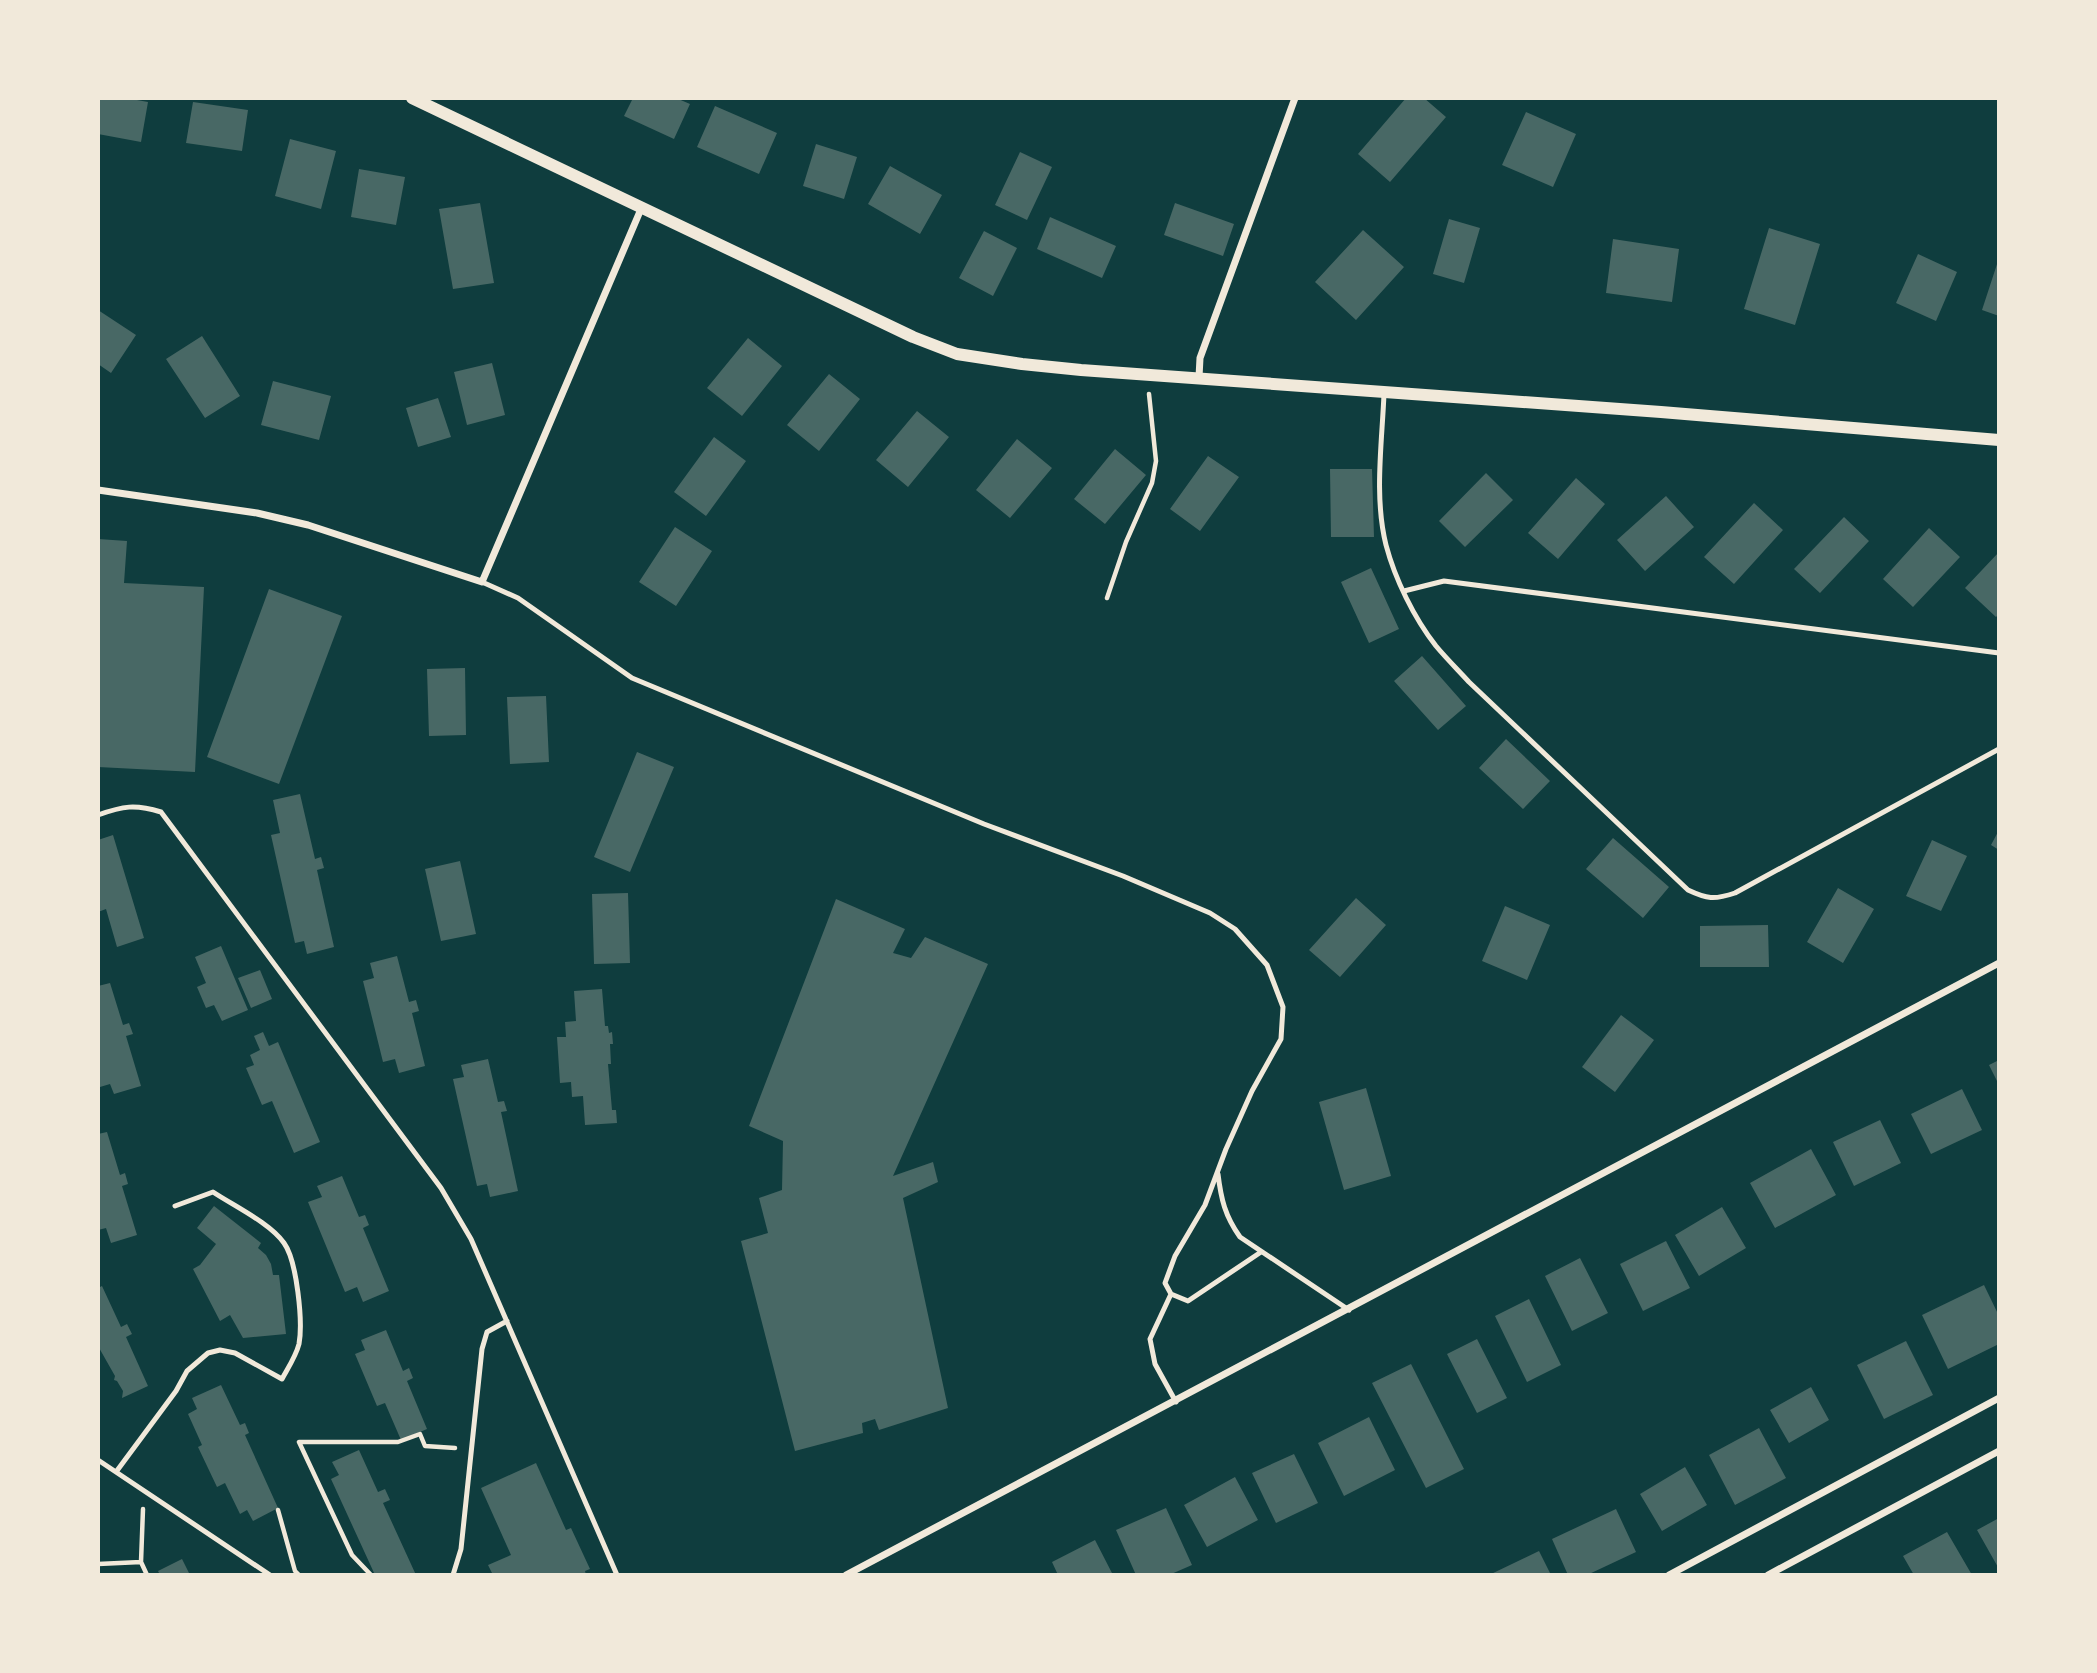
<svg xmlns="http://www.w3.org/2000/svg" width="2097" height="1673" font-family="Raleway,sans-serif">
  <style>
    .building { fill: #486865 }
    .lines { fill: none; stroke-linecap: round; stroke-linejoin: round }
    .path { stroke: #f1e9da; stroke-width: 4.5 }
    .service { stroke: #f1e9da; stroke-width: 5 }
    .minor { stroke: #f1e9da; stroke-width: 7 }
    .tertiary { stroke: #f1e9da; stroke-width: 12 }
  </style>
  <rect width="100%" height="100%" fill="#0f3d3e"/>
  <path class="building" d="M 98,98 L 126,98 L 148,102 L 141,142 L 98,134 Z
    M 633,98 L 676,98 L 690,104 L 674,139 L 624,116 Z
    M 1406,98 L 1424,98 L 1446,117 L 1390,182 L 1358,154 Z
    M 193,102 L 248,110 L 242,151 L 186,143 Z
    M 715,106 L 777,133 L 759,174 L 697,147 Z
    M 1526,112 L 1576,134 L 1553,187 L 1502,165 Z
    M 290,139 L 336,151 L 321,209 L 275,196 Z
    M 816,144 L 857,157 L 844,199 L 803,186 Z
    M 1020,152 L 1052,167 L 1027,220 L 995,205 Z
    M 890,166 L 942,195 L 920,234 L 868,204 Z
    M 359,169 L 405,177 L 396,225 L 351,217 Z
    M 480,203 L 494,283 L 453,289 L 439,209 Z
    M 1175,203 L 1234,224 L 1223,256 L 1164,235 Z
    M 1050,217 L 1116,246 L 1102,278 L 1037,249 Z
    M 1449,219 L 1480,228 L 1464,283 L 1433,274 Z
    M 1769,228 L 1820,244 L 1795,325 L 1744,309 Z
    M 1363,230 L 1404,267 L 1356,320 L 1315,282 Z
    M 984,231 L 1017,248 L 993,296 L 959,278 Z
    M 1613,239 L 1679,249 L 1672,302 L 1606,293 Z
    M 1918,254 L 1957,272 L 1936,321 L 1896,303 Z
    M 1999,258 L 1999,316 L 1982,310 Z
    M 98,310 L 136,335 L 111,373 L 98,364 Z
    M 202,336 L 240,396 L 205,418 L 166,359 Z
    M 748,338 L 782,366 L 742,416 L 707,388 Z
    M 492,363 L 505,415 L 467,425 L 454,372 Z
    M 829,374 L 860,399 L 819,451 L 787,425 Z
    M 273,381 L 331,396 L 319,440 L 261,425 Z
    M 438,398 L 451,437 L 418,447 L 406,408 Z
    M 917,411 L 949,437 L 908,487 L 876,460 Z
    M 714,437 L 746,461 L 706,516 L 674,492 Z
    M 1017,439 L 1052,468 L 1010,518 L 976,490 Z
    M 1115,449 L 1146,475 L 1105,524 L 1074,499 Z
    M 1208,456 L 1239,477 L 1200,531 L 1170,509 Z
    M 1330,469 L 1372,469 L 1374,537 L 1331,537 Z
    M 1486,473 L 1513,500 L 1465,547 L 1439,521 Z
    M 1576,478 L 1605,504 L 1558,559 L 1528,533 Z
    M 1666,496 L 1694,527 L 1645,571 L 1617,540 Z
    M 1754,503 L 1783,530 L 1734,584 L 1704,557 Z
    M 1844,517 L 1869,541 L 1820,593 L 1794,569 Z
    M 675,527 L 712,551 L 676,606 L 639,582 Z
    M 1929,528 L 1960,557 L 1913,607 L 1883,579 Z
    M 98,539 L 127,541 L 124,583 L 204,587 L 195,772 L 98,767 Z
    M 1999,552 L 1999,614 L 1996,617 L 1965,588 Z
    M 1371,568 L 1399,629 L 1369,643 L 1341,582 Z
    M 269,589 L 342,616 L 279,784 L 207,757 Z
    M 1422,656 L 1466,706 L 1438,730 L 1394,681 Z
    M 465,668 L 466,735 L 429,736 L 427,669 Z
    M 546,696 L 549,762 L 510,764 L 507,697 Z
    M 1506,739 L 1550,781 L 1523,809 L 1479,768 Z
    M 637,752 L 674,767 L 630,872 L 594,857 Z
    M 300,794 L 315,859 L 321,857 L 324,868 L 317,870 L 334,947 L 307,954 L 304,941 L 295,943 L 271,835 L 280,833 L 273,800 Z
    M 1999,830 L 1999,850 L 1991,845 Z
    M 113,835 L 144,938 L 117,947 L 106,909 L 98,912 L 98,840 Z
    M 1613,838 L 1669,887 L 1643,918 L 1586,869 Z
    M 1932,840 L 1967,856 L 1941,911 L 1906,896 Z
    M 460,861 L 476,934 L 441,941 L 425,869 Z
    M 1838,888 L 1874,909 L 1843,963 L 1807,942 Z
    M 628,893 L 630,963 L 594,964 L 592,894 Z
    M 1356,898 L 1386,925 L 1340,977 L 1309,950 Z
    M 836,899 L 905,929 L 893,953 L 911,958 L 925,937 L 988,964 L 893,1176 L 933,1162 L 938,1182 L 903,1198 L 948,1408 L 879,1430 L 875,1419 L 862,1423 L 863,1433 L 795,1451 L 741,1241 L 768,1233 L 759,1198 L 782,1190 L 783,1141 L 749,1126 Z
    M 1505,906 L 1550,925 L 1527,980 L 1482,961 Z
    M 1768,925 L 1769,967 L 1700,967 L 1700,926 Z
    M 221,946 L 248,1010 L 222,1021 L 214,1005 L 206,1008 L 197,987 L 206,983 L 195,957 Z
    M 397,956 L 409,1002 L 416,1000 L 419,1011 L 412,1013 L 425,1066 L 399,1073 L 395,1059 L 383,1062 L 363,981 L 374,978 L 370,963 Z
    M 260,970 L 272,999 L 251,1008 L 238,978 Z
    M 110,983 L 123,1025 L 129,1023 L 133,1034 L 126,1036 L 141,1086 L 114,1094 L 110,1084 L 100,1087 L 98,1082 L 98,986 Z
    M 602,989 L 605,1026 L 608,1026 L 609,1033 L 612,1032 L 613,1044 L 610,1044 L 611,1064 L 608,1064 L 612,1110 L 616,1110 L 617,1123 L 585,1125 L 583,1096 L 572,1097 L 571,1082 L 560,1083 L 557,1037 L 566,1037 L 565,1022 L 576,1021 L 574,991 Z
    M 1621,1015 L 1654,1040 L 1615,1092 L 1582,1067 Z
    M 263,1032 L 269,1046 L 278,1042 L 320,1142 L 294,1153 L 272,1101 L 262,1105 L 246,1068 L 254,1065 L 250,1055 L 260,1050 L 254,1036 Z
    M 488,1059 L 498,1102 L 504,1101 L 507,1111 L 501,1112 L 518,1191 L 490,1197 L 487,1184 L 477,1186 L 453,1079 L 464,1077 L 461,1065 Z
    M 1999,1060 L 1999,1085 L 1989,1065 Z
    M 1366,1088 L 1391,1176 L 1344,1190 L 1319,1102 Z
    M 1962,1089 L 1982,1130 L 1931,1154 L 1911,1114 Z
    M 1880,1120 L 1901,1163 L 1854,1186 L 1833,1142 Z
    M 107,1132 L 120,1175 L 125,1173 L 128,1184 L 122,1186 L 137,1235 L 111,1243 L 106,1228 L 98,1230 L 98,1134 Z
    M 1811,1149 L 1836,1195 L 1775,1228 L 1750,1183 Z
    M 342,1176 L 359,1217 L 365,1215 L 369,1225 L 363,1228 L 389,1291 L 363,1302 L 357,1287 L 345,1292 L 308,1202 L 322,1197 L 317,1186 Z
    M 214,1206 L 261,1243 L 258,1248 L 266,1255 L 271,1264 L 273,1275 L 279,1275 L 286,1334 L 243,1338 L 230,1315 L 220,1321 L 193,1269 L 200,1265 L 216,1244 L 197,1228 Z
    M 1722,1207 L 1746,1248 L 1699,1276 L 1675,1235 Z
    M 1666,1241 L 1690,1288 L 1643,1311 L 1620,1264 Z
    M 1580,1258 L 1608,1313 L 1572,1331 L 1545,1276 Z
    M 1984,1285 L 1999,1316 L 1999,1344 L 1948,1369 L 1922,1315 Z
    M 102,1286 L 121,1327 L 127,1324 L 132,1334 L 126,1337 L 148,1386 L 122,1398 L 123,1391 L 117,1381 L 114,1380 L 115,1376 L 98,1346 L 98,1288 Z
    M 1529,1299 L 1561,1365 L 1527,1382 L 1495,1316 Z
    M 386,1330 L 403,1371 L 409,1368 L 413,1378 L 407,1381 L 427,1429 L 401,1440 L 385,1403 L 377,1406 L 355,1354 L 365,1350 L 361,1340 Z
    M 1477,1339 L 1507,1398 L 1477,1413 L 1447,1354 Z
    M 1906,1341 L 1933,1395 L 1884,1419 L 1857,1365 Z
    M 1411,1364 L 1464,1469 L 1426,1488 L 1372,1383 Z
    M 221,1385 L 240,1425 L 245,1423 L 249,1433 L 245,1435 L 278,1508 L 253,1521 L 247,1510 L 240,1514 L 225,1483 L 217,1487 L 198,1447 L 202,1445 L 188,1414 L 197,1409 L 192,1398 Z
    M 1811,1387 L 1829,1420 L 1789,1443 L 1770,1410 Z
    M 1369,1417 L 1395,1470 L 1344,1496 L 1318,1443 Z
    M 1759,1428 L 1786,1478 L 1735,1505 L 1709,1455 Z
    M 359,1450 L 378,1492 L 385,1489 L 390,1500 L 383,1503 L 416,1575 L 375,1575 L 331,1479 L 339,1475 L 332,1462 Z
    M 1294,1454 L 1318,1503 L 1276,1523 L 1252,1473 Z
    M 536,1463 L 566,1530 L 571,1528 L 590,1569 L 585,1571 L 586,1575 L 493,1575 L 488,1565 L 511,1555 L 481,1488 Z
    M 1685,1467 L 1707,1505 L 1662,1531 L 1640,1494 Z
    M 1235,1477 L 1258,1520 L 1207,1547 L 1184,1505 Z
    M 1166,1508 L 1192,1565 L 1169,1575 L 1136,1575 L 1116,1530 Z
    M 1616,1509 L 1636,1552 L 1587,1575 L 1568,1575 L 1552,1539 Z
    M 1999,1518 L 1999,1569 L 1977,1530 Z
    M 1947,1532 L 1972,1575 L 1914,1575 L 1903,1556 Z
    M 1095,1540 L 1113,1575 L 1058,1575 L 1052,1562 Z
    M 1539,1551 L 1551,1575 L 1489,1575 Z
    M 182,1559 L 190,1575 L 160,1575 L 158,1571 Z"/>
  <g class="lines">
    <path class="path" d="M 1107,598 L 1126,542 L 1152,483 L 1156,461 L 1149,394
      M 278,1510 L 295,1571 L 299,1575
      M 141,1562 L 147,1575
      M 98,1564 L 141,1562 L 143,1509
      M 371,1575 L 352,1555 L 299,1442 L 398,1442 L 420,1434 L 425,1446 L 455,1448"/>
    <path class="service" d="M 1384,394 C 1382,443 1374,497 1386,545 C 1395,579 1414,618 1436,646 C 1446,658 1458,670 1469,682 L 1688,890 C 1707,899 1714,900 1735,893 L 1999,749
      M 482,582 L 518,598 L 632,678 L 984,824 L 1123,876 L 1210,913 L 1235,929 L 1267,965 L 1283,1007 L 1281,1039 L 1252,1091 L 1226,1149 L 1205,1205 L 1175,1256 L 1165,1283 L 1171,1294 L 1188,1301 L 1261,1252
      M 1404,591 L 1444,581 L 1999,653
      M 98,815 C 123,806 135,804 161,812 L 441,1188 L 471,1239 L 617,1575
      M 1218,1174 C 1221,1199 1225,1216 1240,1237 L 1349,1310
      M 1171,1294 L 1150,1339 L 1155,1364 L 1176,1402
      M 98,1460 L 270,1575
      M 116,1472 L 176,1391 L 187,1371 L 208,1353 L 220,1350 L 235,1353 L 282,1379 C 288,1368 296,1356 299,1344 C 303,1322 297,1261 284,1243 C 270,1223 234,1206 213,1192 L 175,1206
      M 453,1575 L 461,1549 L 482,1349 L 487,1332 L 507,1321"/>
    <path class="minor" d="M 1199,377 L 1200,358 L 1295,98
      M 98,490 L 257,513 L 308,525 L 482,582 L 641,209
      M 846,1575 L 1999,963
      M 1669,1575 L 1999,1398
      M 1768,1575 L 1999,1451"/>
    <path class="tertiary" d="M 412,98 L 913,337 L 957,354 L 1022,364 L 1081,370 L 1661,412 L 1999,440"/>
  </g>
  <rect width="2097" height="1673" fill="none" stroke="#f1e9da" stroke-width="200"/>
</svg>
